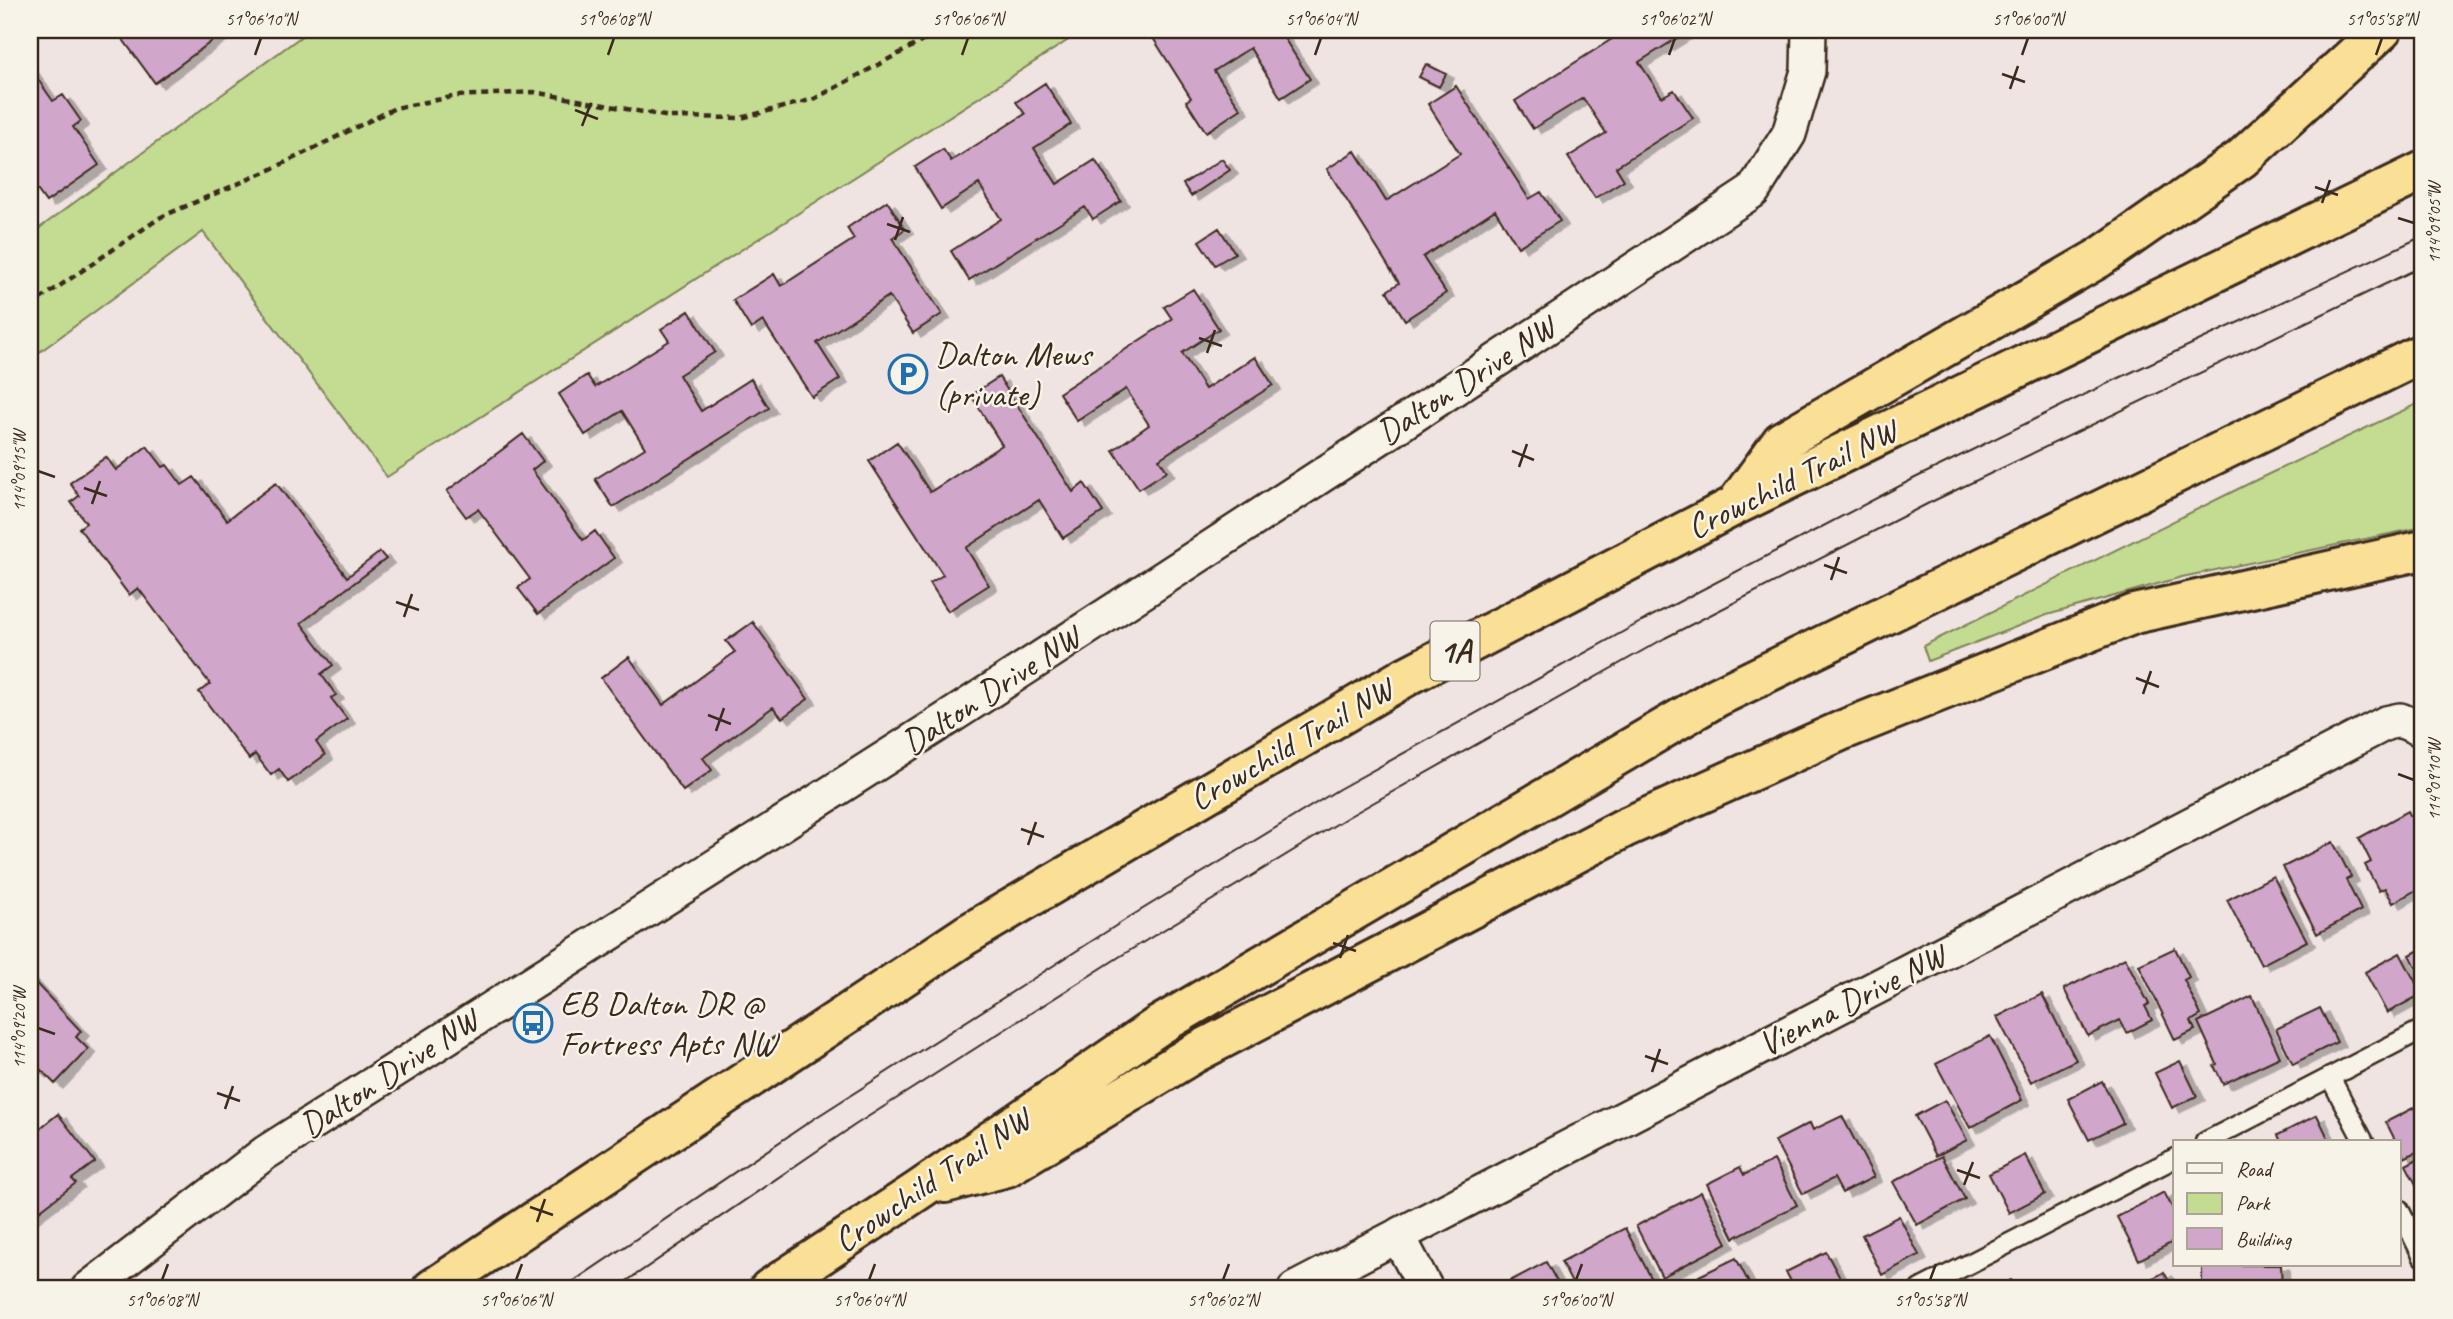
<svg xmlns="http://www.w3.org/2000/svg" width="2453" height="1319" font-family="Caveat,sans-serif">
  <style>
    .green { fill: #c3dc92; stroke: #7f8358; stroke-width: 2 }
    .building { fill: #d0a6cb; stroke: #3b2a1e; stroke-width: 2; filter: url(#shadow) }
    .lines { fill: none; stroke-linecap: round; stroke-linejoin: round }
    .lane-casing { stroke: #3b2a1e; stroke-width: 23 }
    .street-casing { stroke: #3b2a1e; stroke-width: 38 }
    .highway-casing { stroke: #3b2a1e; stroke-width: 44 }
    .path { stroke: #3b2a1e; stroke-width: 4.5; stroke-dasharray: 7 5; stroke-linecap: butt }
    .lane { stroke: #f7f3e8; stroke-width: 18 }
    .street { stroke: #f7f3e8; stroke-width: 33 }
    .highway { stroke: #fadf96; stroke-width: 38 }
    .tram { stroke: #3b2a1e; stroke-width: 2 }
    .ticks { fill: none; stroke: #3b2a1e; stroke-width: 2.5 }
    .labels { text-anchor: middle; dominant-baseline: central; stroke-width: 5; stroke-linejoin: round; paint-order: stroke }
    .shield { fill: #f7f3e8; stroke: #73665b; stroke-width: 2 }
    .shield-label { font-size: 33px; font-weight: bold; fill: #3b2a1e }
    .poi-label { font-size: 35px; fill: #3b2a1e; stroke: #f7f3e8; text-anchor: start }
    .street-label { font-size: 35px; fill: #3b2a1e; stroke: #f7f3e8 }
    .neatline { fill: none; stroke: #3b2a1e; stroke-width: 2.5 }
    .ticks-label { font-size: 18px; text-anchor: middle; fill: #3b2a1e }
  </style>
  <defs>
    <filter id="shadow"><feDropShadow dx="8" dy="4.5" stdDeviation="0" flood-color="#0004"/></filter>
  </defs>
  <rect width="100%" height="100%" fill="#efe4e2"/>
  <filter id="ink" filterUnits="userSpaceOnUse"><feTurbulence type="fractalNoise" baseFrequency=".0143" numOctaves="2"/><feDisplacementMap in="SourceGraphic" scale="14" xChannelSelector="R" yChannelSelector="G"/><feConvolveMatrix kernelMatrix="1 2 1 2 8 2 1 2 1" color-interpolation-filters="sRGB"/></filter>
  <g filter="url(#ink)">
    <path class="green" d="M 310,30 L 1084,30 L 387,477 L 203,232 L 30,359 L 30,235 Z
      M 2423,401 L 2423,527 L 2182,577 L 2047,615 L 1928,661 L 1923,646 L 2252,482 Z"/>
    <path class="building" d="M 116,30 L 227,30 L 155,83 Z
      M 1148,30 L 1279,30 L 1310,79 L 1281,98 L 1250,48 L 1214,71 L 1241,109 L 1206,132 L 1186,101 L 1191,98 Z
      M 1626,30 L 1690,30 L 1639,62 L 1662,97 L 1674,90 L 1693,118 L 1616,167 L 1624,180 L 1595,198 L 1568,157 L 1606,133 L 1583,98 L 1533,129 L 1515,101 Z
      M 1426,64 L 1446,74 L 1439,87 L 1419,77 Z
      M 30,68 L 53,101 L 63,95 L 81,121 L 73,127 L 99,165 L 46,202 L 30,180 L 30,152 L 34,149 L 30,143 Z
      M 1045,83 L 1071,124 L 1034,148 L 1057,184 L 1095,160 L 1121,201 L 1093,219 L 1085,207 L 969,280 L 951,251 L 1001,219 L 979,184 L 941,209 L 915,167 L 943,149 L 951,161 L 1025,114 L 1016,102 Z
      M 1456,86 L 1529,199 L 1541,192 L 1560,221 L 1518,247 L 1495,210 L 1423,257 L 1446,293 L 1405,320 L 1387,291 L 1399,283 L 1327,169 L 1355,151 L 1386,201 L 1460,154 L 1428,104 Z
      M 1222,159 L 1230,170 L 1191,196 L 1183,184 Z
      M 887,201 L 905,229 L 892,238 L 942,314 L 913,333 L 889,296 L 817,343 L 840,379 L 812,397 L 763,321 L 751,329 L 733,300 L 774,274 L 781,286 L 854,239 L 847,228 Z
      M 1219,228 L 1235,253 L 1215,265 L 1199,241 Z
      M 1193,289 L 1219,329 L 1182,353 L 1205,389 L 1255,357 L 1273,385 L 1159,459 L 1167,471 L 1139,489 L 1113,450 L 1149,425 L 1126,389 L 1077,421 L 1059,393 L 1172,319 L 1164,307 Z
      M 689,311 L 715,352 L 679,375 L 701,411 L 751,379 L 769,408 L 613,507 L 595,479 L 645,448 L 622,411 L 585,435 L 559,394 L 587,375 L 595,387 L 669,341 L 661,329 Z
      M 999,377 L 1073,492 L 1084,483 L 1103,512 L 1063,538 L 1039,500 L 966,548 L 989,585 L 948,611 L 930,583 L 943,575 L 869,461 L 897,442 L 930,492 L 1002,445 L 971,395 Z
      M 523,434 L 543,461 L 532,470 L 583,540 L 595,531 L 614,558 L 538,614 L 518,588 L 530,579 L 478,509 L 466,517 L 447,491 Z
      M 147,446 L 163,467 L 167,465 L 182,485 L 194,477 L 227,520 L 276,483 L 347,577 L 380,552 L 386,559 L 301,623 L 333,665 L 321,674 L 336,695 L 331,698 L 347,719 L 316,742 L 325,755 L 288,782 L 279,769 L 271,775 L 255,754 L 249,759 L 199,692 L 210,684 L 138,588 L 129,595 L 79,528 L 86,523 L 71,502 L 79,496 L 70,483 L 106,457 L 116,470 Z
      M 753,622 L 808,699 L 782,718 L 773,707 L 703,758 L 712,770 L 683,791 L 601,678 L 629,657 L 663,705 L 735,652 L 726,641 Z
      M 2408,811 L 2423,840 L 2423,886 L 2393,903 L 2385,888 L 2379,891 L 2365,865 L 2371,862 L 2359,838 Z
      M 2333,842 L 2351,877 L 2346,880 L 2361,910 L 2317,934 L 2283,867 Z
      M 2273,876 L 2307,941 L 2261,965 L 2227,900 Z
      M 2175,948 L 2189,977 L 2184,980 L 2201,1015 L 2191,1021 L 2195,1030 L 2175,1040 L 2139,965 Z
      M 2423,948 L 2423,981 L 2410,955 Z
      M 2400,953 L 2422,994 L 2387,1013 L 2365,972 Z
      M 2125,958 L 2149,1004 L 2145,1006 L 2152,1020 L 2127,1033 L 2120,1020 L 2088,1036 L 2064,989 Z
      M 30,977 L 81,1031 L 76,1037 L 88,1049 L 55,1084 L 41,1070 L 38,1073 L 30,1065 Z
      M 2042,994 L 2076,1060 L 2031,1082 L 1997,1017 Z
      M 2252,996 L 2280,1057 L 2223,1084 L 2214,1066 L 2217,1064 L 2198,1022 Z
      M 2320,1008 L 2337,1042 L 2293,1064 L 2276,1029 Z
      M 1990,1036 L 2022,1100 L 1970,1128 L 1936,1064 Z
      M 2180,1061 L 2197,1096 L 2172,1108 L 2155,1073 Z
      M 2102,1081 L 2123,1123 L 2089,1140 L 2068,1099 Z
      M 1945,1100 L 1967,1140 L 1936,1156 L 1915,1116 Z
      M 2423,1103 L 2423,1149 L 2404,1158 L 2399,1142 L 2396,1142 L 2386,1122 Z
      M 58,1114 L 95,1162 L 72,1179 L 76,1183 L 30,1218 L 30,1126 L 35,1132 Z
      M 2317,1115 L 2330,1142 L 2281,1142 L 2278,1135 Z
      M 1842,1116 L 1874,1177 L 1842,1193 L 1834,1178 L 1803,1194 L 1775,1141 L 1810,1123 L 1813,1130 Z
      M 2025,1155 L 2045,1194 L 2009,1213 L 1989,1174 Z
      M 1942,1156 L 1965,1199 L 1917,1225 L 1893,1182 Z
      M 2423,1156 L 2423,1198 L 2406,1165 Z
      M 1774,1160 L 1797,1205 L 1734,1238 L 1707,1184 L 1740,1167 L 1744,1175 Z
      M 1701,1192 L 1727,1243 L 1662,1277 L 1636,1226 Z
      M 2164,1192 L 2175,1213 L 2175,1241 L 2139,1260 L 2117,1217 Z
      M 1899,1216 L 1919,1255 L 1882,1275 L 1862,1235 Z
      M 1625,1228 L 1657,1289 L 1575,1289 L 1561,1262 Z
      M 1826,1252 L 1846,1289 L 1795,1289 L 1786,1272 Z
      M 1736,1258 L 1752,1289 L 1706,1289 L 1699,1276 Z
      M 1546,1262 L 1561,1289 L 1495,1289 Z
      M 2202,1265 L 2281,1265 L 2282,1289 L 2202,1289 Z
      M 2164,1272 L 2173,1289 L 2131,1289 L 2161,1274 Z
      M 2011,1280 L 2016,1289 L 1993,1289 Z"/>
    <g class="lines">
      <defs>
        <path id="lane" d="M 2330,1077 L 2364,1142
          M 2205,1142 L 2423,1029
          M 2399,1209 L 2423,1257
          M 1920,1289 L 2175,1158"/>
        <path id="street" d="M 1398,1236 L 1426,1289
          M 88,1289 L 265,1153 L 956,713 L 1390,431 L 1753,191 L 1789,134 L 1808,71 L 1809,30
          M 1295,1289 L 2386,723 L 2400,720 L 2423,730"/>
        <path id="highway" d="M 1739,500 L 1782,441 L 2099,258 L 2241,159 L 2382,30
          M 945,1183 L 1007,1167 L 1193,1054 L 1434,928 L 1624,828 L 1843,730 L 2134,614 L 2423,550
          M 432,1289 L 966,935 L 1407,676 L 1736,505 L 2423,171
          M 769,1289 L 919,1190 L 1158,1026 L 1717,697 L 2423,353"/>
      </defs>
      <use href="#lane" class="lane-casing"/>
      <use href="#street" class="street-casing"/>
      <use href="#highway" class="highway-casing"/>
      <path class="path" d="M 30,306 L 161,217 L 270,170 L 395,108 L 457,96 L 534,92 L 670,117 L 741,118 L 814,99 L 943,30"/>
      <use href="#lane" class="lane"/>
      <use href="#street" class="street"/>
      <use href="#highway" class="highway"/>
      <path class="tram" d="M 562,1289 L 815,1118 L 1128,918 L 1339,789 L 1646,619 L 1915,478 L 2102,386 L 2423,236
        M 615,1289 L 855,1125 L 1119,957 L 1348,817 L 1665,638 L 1929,503 L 2423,266"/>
    </g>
  </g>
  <path class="ticks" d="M 255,55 L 261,38M 608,55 L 614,38M 962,55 L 968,38M 1315,55 L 1321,38M 1669,55 L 1675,38M 2022,55 L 2028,38M 2376,55 L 2382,38M 2002,74 L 2025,82M 2010,89 L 2018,66M 575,110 L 598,119M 582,126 L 591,103M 2315,187 L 2338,195M 2322,203 L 2330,180M 2398,218 L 2414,223M 887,224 L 910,232M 895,240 L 903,217M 1199,338 L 1222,346M 1207,353 L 1215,330M 1512,451 L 1534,460M 1519,467 L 1527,444M 38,471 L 55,477M 84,488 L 107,496M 92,504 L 100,481M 1824,565 L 1847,573M 1831,580 L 1839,557M 396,602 L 419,610M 404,617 L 412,594M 2136,678 L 2159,687M 2143,694 L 2151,671M 708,715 L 731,724M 716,731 L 724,708M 2398,774 L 2414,780M 1021,829 L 1044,837M 1028,845 L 1036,822M 1333,943 L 1356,951M 1340,958 L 1348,935M 38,1028 L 55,1034M 1645,1056 L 1668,1064M 1652,1072 L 1660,1049M 217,1093 L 240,1101M 225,1109 L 233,1086M 1957,1170 L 1980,1178M 1964,1185 L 1973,1162M 530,1207 L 553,1215M 537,1222 L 545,1199M 162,1280 L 168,1264M 516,1280 L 522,1264M 869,1280 L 875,1264M 1223,1280 L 1229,1264M 1576,1280 L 1582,1264M 1930,1280 L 1936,1264"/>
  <defs>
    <symbol id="parking-ring" viewBox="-11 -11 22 22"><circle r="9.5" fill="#f7f3e8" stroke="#1f6fb2" stroke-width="1.5"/><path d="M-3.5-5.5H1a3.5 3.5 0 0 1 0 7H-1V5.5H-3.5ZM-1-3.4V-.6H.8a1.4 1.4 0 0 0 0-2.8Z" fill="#1f6fb2"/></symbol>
    <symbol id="bus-ring" viewBox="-11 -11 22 22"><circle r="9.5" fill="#f7f3e8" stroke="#1f6fb2" stroke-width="1.5"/><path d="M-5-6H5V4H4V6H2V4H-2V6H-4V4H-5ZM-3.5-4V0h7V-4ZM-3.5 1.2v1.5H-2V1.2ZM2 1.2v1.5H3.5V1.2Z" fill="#1f6fb2"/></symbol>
  </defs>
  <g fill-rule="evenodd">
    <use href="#parking-ring" x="886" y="352" width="44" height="44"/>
    <use href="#bus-ring" x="511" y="1001" width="44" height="44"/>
  </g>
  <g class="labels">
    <rect class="shield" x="1430.5" y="621.5" width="49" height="59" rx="5"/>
    <g class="shield-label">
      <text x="1455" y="651">1A</text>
    </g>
    <g class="poi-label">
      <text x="935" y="354">Dalton Mews<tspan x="935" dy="40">(private)</tspan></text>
      <text x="560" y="1003">EB Dalton DR @<tspan x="560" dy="40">Fortress Apts NW</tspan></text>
    </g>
    <g class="street-label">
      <text transform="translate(1466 380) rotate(-33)">Dalton Drive NW</text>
      <text transform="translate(1792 479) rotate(-26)">Crowchild Trail NW</text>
      <text transform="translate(991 690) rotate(-33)">Dalton Drive NW</text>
      <text transform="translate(1291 744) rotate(-30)">Crowchild Trail NW</text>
      <text transform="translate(1852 1000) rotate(-27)">Vienna Drive NW</text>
      <text transform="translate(389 1073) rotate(-33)">Dalton Drive NW</text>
      <text transform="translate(932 1180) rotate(-34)">Crowchild Trail NW</text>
    </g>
  </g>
  <rect width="2453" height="1319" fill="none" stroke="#f7f3e8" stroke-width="77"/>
  <rect x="2173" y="1140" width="228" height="126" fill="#f7f3e8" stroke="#aca397" stroke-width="2"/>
  <rect x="2187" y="1163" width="35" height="10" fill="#f7f3e8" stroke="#aca397" stroke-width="2"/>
  <text x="2236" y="1176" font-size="21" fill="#3b2a1e">Road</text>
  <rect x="2187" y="1193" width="35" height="21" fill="#c3dc92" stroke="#aca397" stroke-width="2"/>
  <text x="2236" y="1210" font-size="21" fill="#3b2a1e">Park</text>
  <rect x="2187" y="1228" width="35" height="21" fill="#d0a6cb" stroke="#aca397" stroke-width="2"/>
  <text x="2236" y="1246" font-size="21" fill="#3b2a1e">Building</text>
  <rect x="38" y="38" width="2376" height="1242" class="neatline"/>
  <g class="ticks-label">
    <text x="261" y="25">51°06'10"N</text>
    <text x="614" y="25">51°06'08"N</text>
    <text x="968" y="25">51°06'06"N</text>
    <text x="1321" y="25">51°06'04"N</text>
    <text x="1675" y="25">51°06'02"N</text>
    <text x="2028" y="25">51°06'00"N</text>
    <text x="2382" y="25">51°05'58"N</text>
    <text transform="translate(2434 223) rotate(-90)" y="6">114°09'05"W</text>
    <text transform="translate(19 471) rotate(-90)" y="6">114°09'15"W</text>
    <text transform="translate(2434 780) rotate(-90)" y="6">114°09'10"W</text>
    <text transform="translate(19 1028) rotate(-90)" y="6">114°09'20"W</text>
    <text x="162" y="1306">51°06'08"N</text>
    <text x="516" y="1306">51°06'06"N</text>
    <text x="869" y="1306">51°06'04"N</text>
    <text x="1223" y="1306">51°06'02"N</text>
    <text x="1576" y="1306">51°06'00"N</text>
    <text x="1930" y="1306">51°05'58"N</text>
  </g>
</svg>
